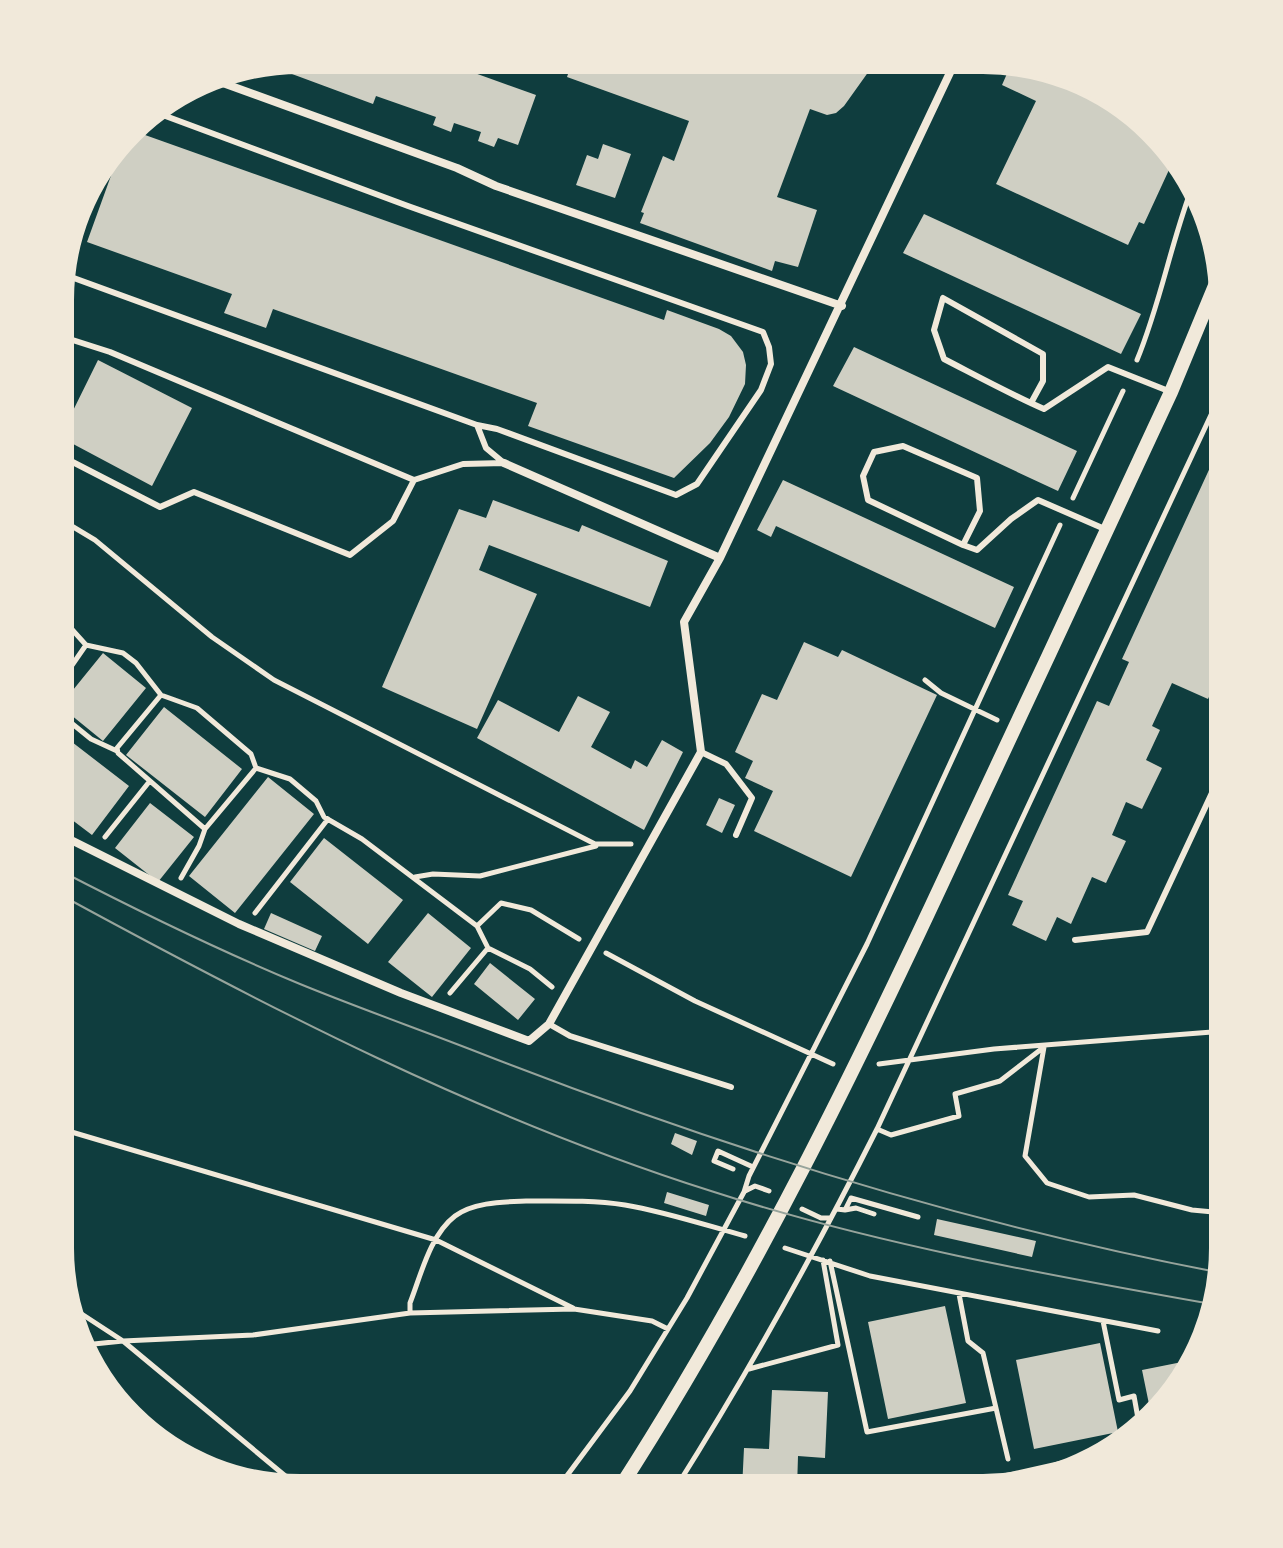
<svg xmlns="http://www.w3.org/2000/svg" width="1283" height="1548" font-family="Barlow,sans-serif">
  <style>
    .building { fill: #cfcfc3 }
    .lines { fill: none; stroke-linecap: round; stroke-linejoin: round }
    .path { stroke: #f1e9da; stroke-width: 5 }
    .service { stroke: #f1e9da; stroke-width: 6 }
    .minor { stroke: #f1e9da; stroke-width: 8 }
    .tertiary { stroke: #f1e9da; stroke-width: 14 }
    .tram { stroke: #97a49c; stroke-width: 2 }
    .rim { fill: none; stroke: #f1e9da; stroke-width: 4 }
  </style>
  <rect width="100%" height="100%" fill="#0f3d3e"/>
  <path class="building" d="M 300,58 L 433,58 L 536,95 L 518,145 L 498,138 L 494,147 L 478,141 L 481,132 L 454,123 L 451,132 L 433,125 L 436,117 L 376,96 L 373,104 L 292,74 L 294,66 L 281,61 Z
    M 573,59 L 865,60 L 864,62 L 874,64 L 844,106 L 836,113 L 827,115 L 810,109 L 777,197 L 817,210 L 798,267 L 775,261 L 772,271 L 640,223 L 644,213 L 641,212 L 663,156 L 674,161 L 689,121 L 567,77 Z
    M 1013,60 L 1118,99 L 1174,159 L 1144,224 L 1139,222 L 1128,245 L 996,184 L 1036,101 L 1002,85 Z
    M 131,130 L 664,320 L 667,310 L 719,329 L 731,336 L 743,352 L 746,365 L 745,384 L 729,417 L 710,443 L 674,478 L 528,426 L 537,403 L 273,309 L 266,328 L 224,313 L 232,294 L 87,242 L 125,137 Z
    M 603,144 L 631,154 L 615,198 L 576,185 L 587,155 L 598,159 Z
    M 924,214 L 1141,314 L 1121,354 L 903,253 Z
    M 854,347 L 1077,451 L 1058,491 L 833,386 Z
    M 98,360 L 192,408 L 152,486 L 60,437 Z
    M 1225,435 L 1225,663 L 1208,699 L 1172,683 L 1152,726 L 1160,730 L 1146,760 L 1162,768 L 1142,809 L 1126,802 L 1112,835 L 1126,841 L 1106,883 L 1092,877 L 1071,924 L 1057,917 L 1046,941 L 1012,925 L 1023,901 L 1008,895 L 1097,701 L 1109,706 L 1129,662 L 1122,659 Z
    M 783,480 L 1014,587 L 995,628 L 776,526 L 771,537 L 757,530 Z
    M 493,500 L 579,532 L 582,525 L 668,561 L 650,607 L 489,545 L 479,570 L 537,594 L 477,729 L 382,687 L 459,509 L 486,518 Z
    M 804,642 L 838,657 L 842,650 L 937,695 L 851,877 L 754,831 L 773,791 L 745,778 L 753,761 L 735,752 L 762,694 L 777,700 Z
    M 59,645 L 71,655 L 59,669 Z
    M 103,653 L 146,688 L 103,741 L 60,706 Z
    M 578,696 L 610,712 L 591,747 L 631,769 L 635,760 L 647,767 L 662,740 L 683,752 L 644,830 L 477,738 L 498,700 L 559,732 Z
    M 164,707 L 242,769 L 205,817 L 126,755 Z
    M 59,732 L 129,786 L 92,835 L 59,810 Z
    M 268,777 L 314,814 L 235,913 L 189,876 Z
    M 719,798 L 735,805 L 722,833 L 706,825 Z
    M 150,803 L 194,837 L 158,882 L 115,848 Z
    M 324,838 L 403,900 L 368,944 L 290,882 Z
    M 271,913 L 322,936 L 315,951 L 264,929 Z
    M 428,913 L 471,948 L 432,997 L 388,962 Z
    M 490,963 L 535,999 L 518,1020 L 474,984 Z
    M 675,1133 L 697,1141 L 692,1155 L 671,1144 Z
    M 667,1192 L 709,1205 L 706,1216 L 664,1203 Z
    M 937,1219 L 1036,1241 L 1032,1257 L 934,1235 Z
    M 945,1306 L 966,1403 L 888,1419 L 868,1322 Z
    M 1100,1343 L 1118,1432 L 1034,1449 L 1016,1360 Z
    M 1192,1360 L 1184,1382 L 1151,1414 L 1142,1370 Z
    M 772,1390 L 828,1392 L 825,1458 L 798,1456 L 797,1489 L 742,1489 L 744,1448 L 769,1449 Z"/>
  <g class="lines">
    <path class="path" d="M 1137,360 C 1161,302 1171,241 1194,182
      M 1073,498 L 1123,391
      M 60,519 L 95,540 L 212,637 L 274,680 L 595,844 L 631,844
      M 59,615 L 86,645 L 123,653 L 136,663 L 161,695 L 197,708 L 251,754 L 256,768 L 290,779 L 316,801 L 324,817 L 362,839 L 477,926 L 488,948 L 530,969 L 552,987
      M 925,680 L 941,693 L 997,720
      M 59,684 L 86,645
      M 161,695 L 117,748 L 118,753 L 205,829
      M 59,713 L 91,739 L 117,751
      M 105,837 L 149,782
      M 415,877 L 433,874 L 480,876 L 596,846
      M 181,878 L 199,846 L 205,829 L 256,768
      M 255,913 L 328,819
      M 477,926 L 501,903 L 531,910 L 579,939
      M 606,953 L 695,1001 L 833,1064
      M 450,993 L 488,948
      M 1044,1047 L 1025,1156 L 1047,1183 L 1089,1197 L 1134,1195 L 1192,1210 L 1224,1213
      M 879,1064 L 994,1049 L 1225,1031
      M 58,1128 L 436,1240 L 573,1308
      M 877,1129 L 891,1135 L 959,1116 L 955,1094 L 1000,1081 L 1044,1047
      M 733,1169 L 714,1161 L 718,1151 L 753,1167
      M 745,1191 L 755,1186 L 769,1191
      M 802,1209 L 821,1218 L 830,1218
      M 837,1209 L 845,1210 L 851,1198 L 918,1217
      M 845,1210 L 856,1208 L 874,1214
      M 785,1248 L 870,1276 L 1158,1331
      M 830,1261 L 867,1432 L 996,1408
      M 959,1294 L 968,1341 L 983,1353 L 1008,1459
      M 74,1309 L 123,1341 L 253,1335 L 410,1313 L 574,1309 L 652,1321 L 668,1329
      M 410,1313 L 410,1303 C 421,1275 430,1235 455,1216 C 474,1202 503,1202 526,1201 C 559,1201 592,1200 625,1205 C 666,1212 705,1225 745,1236
      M 1103,1321 L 1119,1400 L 1134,1396 L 1139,1424
      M 84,1345 L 123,1341 L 301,1489
      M 749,1369 L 838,1345 L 823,1260
      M 557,1489 L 630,1391 L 687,1298 L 744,1192 L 749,1176 L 867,944 L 1060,525
      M 675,1489 C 748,1373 815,1252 877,1129 L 1225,385"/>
    <path class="service" d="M 152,111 L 408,206 L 763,332 L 769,347 L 771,364 L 761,390 L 697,484 L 676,495 L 497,429 L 477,425
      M 60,273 L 477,425 L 486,448 L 504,463
      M 60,336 L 110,352 L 414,480 L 463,464 L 504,463
      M 1031,403 L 1043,381 L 1043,354 L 943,298 L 934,330 L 944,359 C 977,376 1010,394 1044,409 L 1108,367 L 1171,392
      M 60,452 L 61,456 L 160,507 L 194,492 L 350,555 L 393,521 L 414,480
      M 963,545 L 980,511 L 977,478 L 903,446 L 874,452 L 863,476 L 868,500 L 963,545 L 977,550 L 1011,519 L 1038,500 L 1107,530
      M 701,752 L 726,764 L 752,798 L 736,835
      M 1075,940 L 1147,932 L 1225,765
      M 549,1024 L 570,1036 L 731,1087
      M 995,1490 L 993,1479 L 1109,1453"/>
    <path class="minor" d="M 209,78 L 457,168 L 496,186 L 842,306
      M 504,463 L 720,558
      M 59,834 L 239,924 L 401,993 L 529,1041 L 549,1024 L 701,752 L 684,622 L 720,558 L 956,60"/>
    <path class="tertiary" d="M 619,1489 C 753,1281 861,1059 965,834 C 1034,687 1103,539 1171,392 L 1219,276"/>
    <path class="tram" d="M 59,870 C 138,911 218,950 300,984 C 361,1009 424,1031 485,1055 C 723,1148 970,1225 1222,1273
      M 59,894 C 270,1009 481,1118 711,1191 C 874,1244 1043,1274 1211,1304"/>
  </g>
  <path d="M0 0H1283V1548H0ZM300 72H983A228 228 0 0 1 1211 300V1248A228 228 0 0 1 983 1476H300A228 228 0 0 1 72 1248V300A228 228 0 0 1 300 72Z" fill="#f1e9da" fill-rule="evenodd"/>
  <path class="rim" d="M300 72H983A228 228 0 0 1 1211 300V1248A228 228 0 0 1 983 1476H300A228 228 0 0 1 72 1248V300A228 228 0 0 1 300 72Z"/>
</svg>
